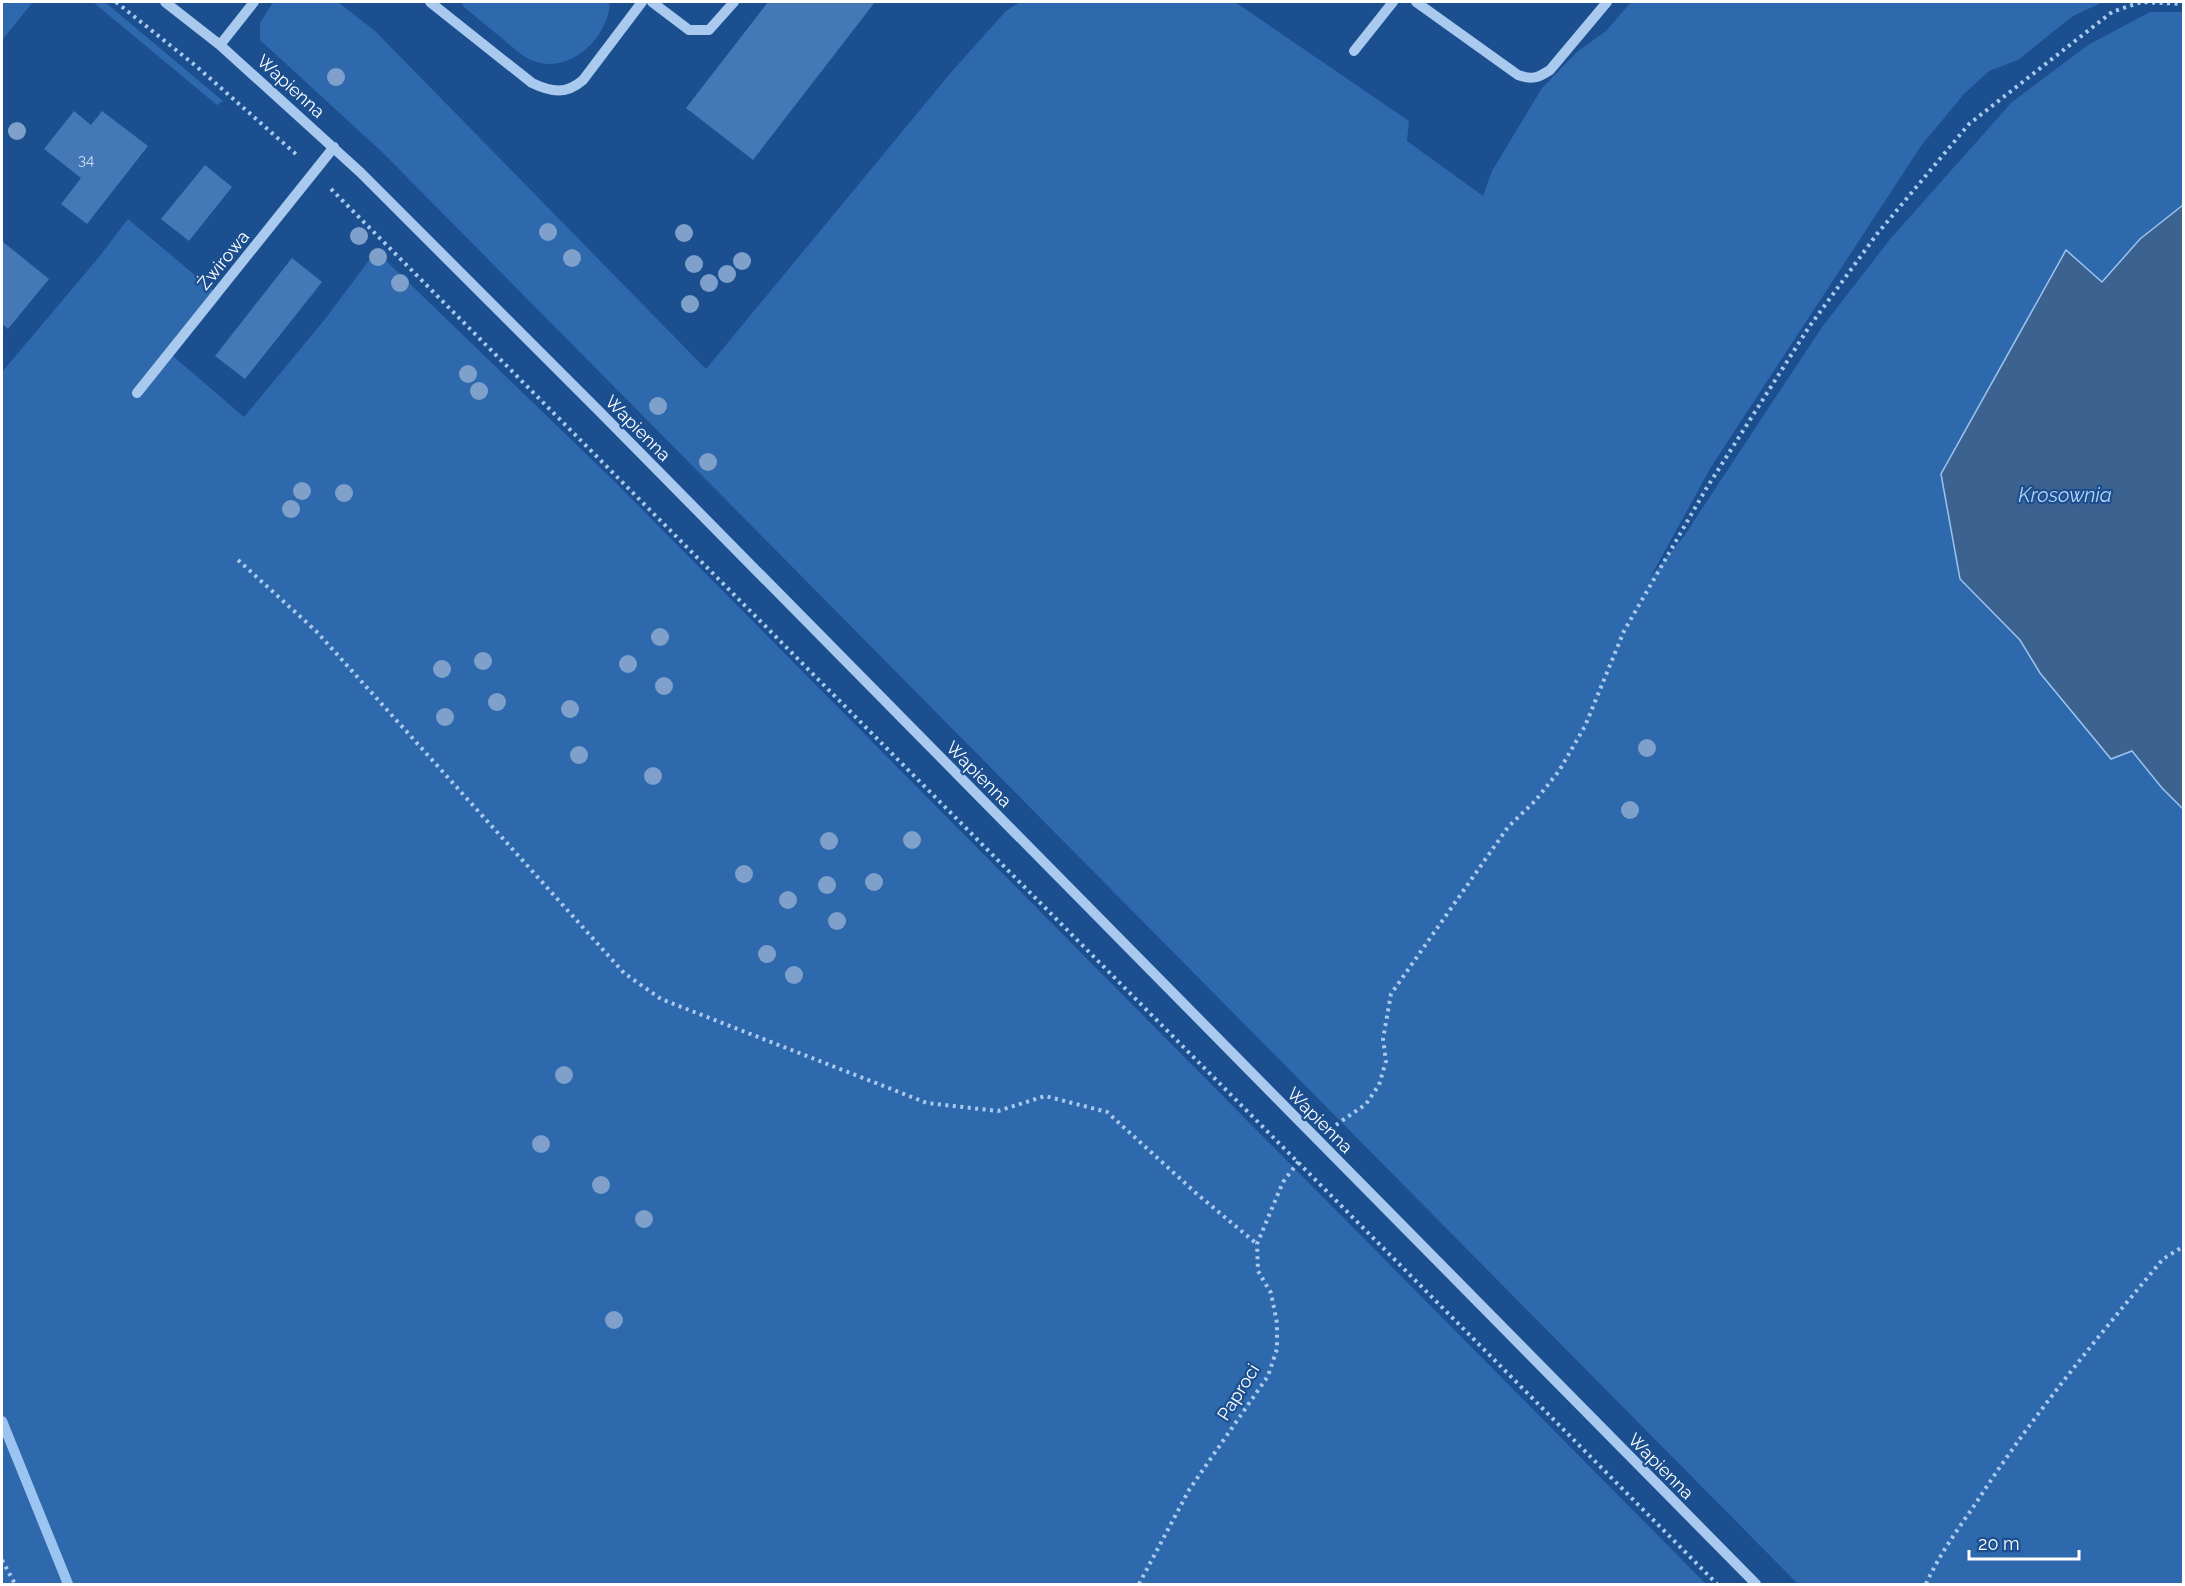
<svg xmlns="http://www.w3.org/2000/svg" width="2185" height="1586" font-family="Raleway,sans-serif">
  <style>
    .green { fill: #2e69ad }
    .water { fill: #3c6290; stroke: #9cc4f0; stroke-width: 1.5 }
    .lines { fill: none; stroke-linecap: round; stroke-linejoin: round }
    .stream { stroke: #9cc4f0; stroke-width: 10 }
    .building { fill: #4478b7 }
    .path { stroke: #a9c9ee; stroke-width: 4; stroke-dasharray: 3 4.5; stroke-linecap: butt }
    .minor { stroke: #a9c9ee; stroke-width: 10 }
    .tree { fill: #7ea0ca }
    .labels { text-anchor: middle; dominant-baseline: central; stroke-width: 4.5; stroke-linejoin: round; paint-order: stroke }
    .number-label { font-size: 15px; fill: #d0dded }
    .street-label { font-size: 18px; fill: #fff; stroke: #1b4f8f }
    .water-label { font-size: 20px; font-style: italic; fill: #b5d3f5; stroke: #1b4f8f }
  </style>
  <rect width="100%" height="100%" fill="#1b4f8f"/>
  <path class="green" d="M 2,2 L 33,2 L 2,40 Z
    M 93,2 L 105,2 L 223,101 L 217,105 Z
    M 273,2 L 338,2 L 375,31 L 706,369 L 953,70 L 1006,11 L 1020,2 L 1235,2 L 1409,121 L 1407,141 L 1483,196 L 1492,171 L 1542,88 L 1578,51 L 1606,31 L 1631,2 L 2103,2 L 2073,16 L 2018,60 L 1989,71 L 1964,94 L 1921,146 L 1711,467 L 1650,578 L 1684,536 L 1822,327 L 1891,238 L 2012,102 L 2088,45 L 2150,12 L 2183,12 L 2183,205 L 2140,239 L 2102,282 L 2067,250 L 1960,579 L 2020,640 L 2040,673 L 2069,708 L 2131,751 L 2162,788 L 2183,809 L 2183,1584 L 1798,1584 L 382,152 L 260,40 L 260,23 Z
    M 461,2 L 609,2 C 611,11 606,20 602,29 C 587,57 552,76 522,55 L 464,7 Z
    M 128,219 L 221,297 L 173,356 L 244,417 L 325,319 L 376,251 L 613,480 L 1706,1584 L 2,1584 L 2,372 L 99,257 Z"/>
  <path class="water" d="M 2183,205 L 2183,809 L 2162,788 L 2132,751 L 2111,759 L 2040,673 L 2020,640 L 1960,579 L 1941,474 L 2066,250 L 2102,282 L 2140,239 Z"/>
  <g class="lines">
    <path class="stream" d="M 2,1421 L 68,1584"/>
  </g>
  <path class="building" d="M 768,2 L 875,2 L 753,160 L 686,108 Z
    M 74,111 L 91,125 L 102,111 L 148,146 L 87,224 L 61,204 L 81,178 L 44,149 Z
    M 205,165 L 232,187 L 189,241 L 161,219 Z
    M 2,241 L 49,279 L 8,329 L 2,324 Z
    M 292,258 L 322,282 L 245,379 L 215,356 Z"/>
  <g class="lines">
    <path class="path" d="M 116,2 L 196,66 L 298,156
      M 331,189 L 1717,1584
      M 238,560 L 316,631 L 624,973 L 661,999 L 927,1103 L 998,1111 L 1045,1096 L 1107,1112 L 1197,1194 L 1257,1244
      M 1336,1125 L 1366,1104 L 1379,1085 L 1386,1061 L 1383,1039 L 1391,994 L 1508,827 L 1535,801 L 1559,771 L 1585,726 L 1624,631 L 1706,489 L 1809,327 L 1877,234 L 1969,124 L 2112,12 L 2141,2 L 2184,4
      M 2,1560 L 15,1584
      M 1139,1584 L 1189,1490 L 1268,1376 L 1277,1349 L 1277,1323 L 1271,1293 L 1258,1271 L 1257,1244 L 1283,1182 L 1299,1161
      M 1926,1584 C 1939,1555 1958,1529 1976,1503 C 2032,1416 2097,1338 2163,1259 L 2184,1246"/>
    <path class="minor" d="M 165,2 L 220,45 L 360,172 L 601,413 L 1756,1584
      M 430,2 L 532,83 C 551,92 566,95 583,80 L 642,2
      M 652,2 L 689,30 L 709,30 L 734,2
      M 1416,2 L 1518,75 C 1532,80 1538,78 1550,70 L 1607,2
      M 220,45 L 254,2
      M 1354,51 L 1393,2
      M 137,393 L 334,147"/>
  </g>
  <g class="tree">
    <circle cx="336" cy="77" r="9"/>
    <circle cx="17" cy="131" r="9"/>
    <circle cx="548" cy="232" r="9"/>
    <circle cx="684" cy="233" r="9"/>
    <circle cx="359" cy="236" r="9"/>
    <circle cx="378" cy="257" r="9"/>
    <circle cx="572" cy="258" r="9"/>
    <circle cx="742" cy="261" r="9"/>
    <circle cx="694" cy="264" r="9"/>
    <circle cx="727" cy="274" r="9"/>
    <circle cx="400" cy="283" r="9"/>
    <circle cx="709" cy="283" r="9"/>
    <circle cx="690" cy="304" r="9"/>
    <circle cx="468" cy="374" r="9"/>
    <circle cx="479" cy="391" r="9"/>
    <circle cx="658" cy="406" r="9"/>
    <circle cx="708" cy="462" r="9"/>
    <circle cx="302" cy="491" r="9"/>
    <circle cx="344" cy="493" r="9"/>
    <circle cx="291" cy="509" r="9"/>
    <circle cx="660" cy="637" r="9"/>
    <circle cx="483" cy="661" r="9"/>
    <circle cx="628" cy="664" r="9"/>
    <circle cx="442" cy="669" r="9"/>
    <circle cx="664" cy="686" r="9"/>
    <circle cx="497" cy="702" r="9"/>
    <circle cx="570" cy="709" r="9"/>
    <circle cx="445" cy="717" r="9"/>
    <circle cx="1647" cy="748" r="9"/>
    <circle cx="579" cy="755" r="9"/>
    <circle cx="653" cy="776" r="9"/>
    <circle cx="1630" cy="810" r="9"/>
    <circle cx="912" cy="840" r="9"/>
    <circle cx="829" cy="841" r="9"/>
    <circle cx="744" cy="874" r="9"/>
    <circle cx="874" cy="882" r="9"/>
    <circle cx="827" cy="885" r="9"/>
    <circle cx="788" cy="900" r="9"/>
    <circle cx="837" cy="921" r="9"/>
    <circle cx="767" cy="954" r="9"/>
    <circle cx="794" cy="975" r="9"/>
    <circle cx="564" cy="1075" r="9"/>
    <circle cx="541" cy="1144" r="9"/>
    <circle cx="601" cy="1185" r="9"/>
    <circle cx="644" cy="1219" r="9"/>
    <circle cx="614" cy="1320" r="9"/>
  </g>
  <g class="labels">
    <g class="number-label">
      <text x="86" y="160">34</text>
    </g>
    <g class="street-label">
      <text transform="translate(291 86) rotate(42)">Wapienna</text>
      <text transform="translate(223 260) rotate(-51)">Żwirowa</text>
      <text transform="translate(638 428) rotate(45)">Wapienna</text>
      <text transform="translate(979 774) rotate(45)">Wapienna</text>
      <text transform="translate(1320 1120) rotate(45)">Wapienna</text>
      <text transform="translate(1238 1392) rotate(-58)">Paproci</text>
      <text transform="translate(1661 1466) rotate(45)">Wapienna</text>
    </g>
    <g class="water-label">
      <text x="2065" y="495">Krosownia</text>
    </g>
  </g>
  <rect width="2185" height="1586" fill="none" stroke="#ffffff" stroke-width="6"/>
  <path d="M1969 1550v9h110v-9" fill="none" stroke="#ffffff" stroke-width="3"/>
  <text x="1978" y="1550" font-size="18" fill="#ffffff" stroke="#1b4f8f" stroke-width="4.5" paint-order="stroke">20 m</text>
</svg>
